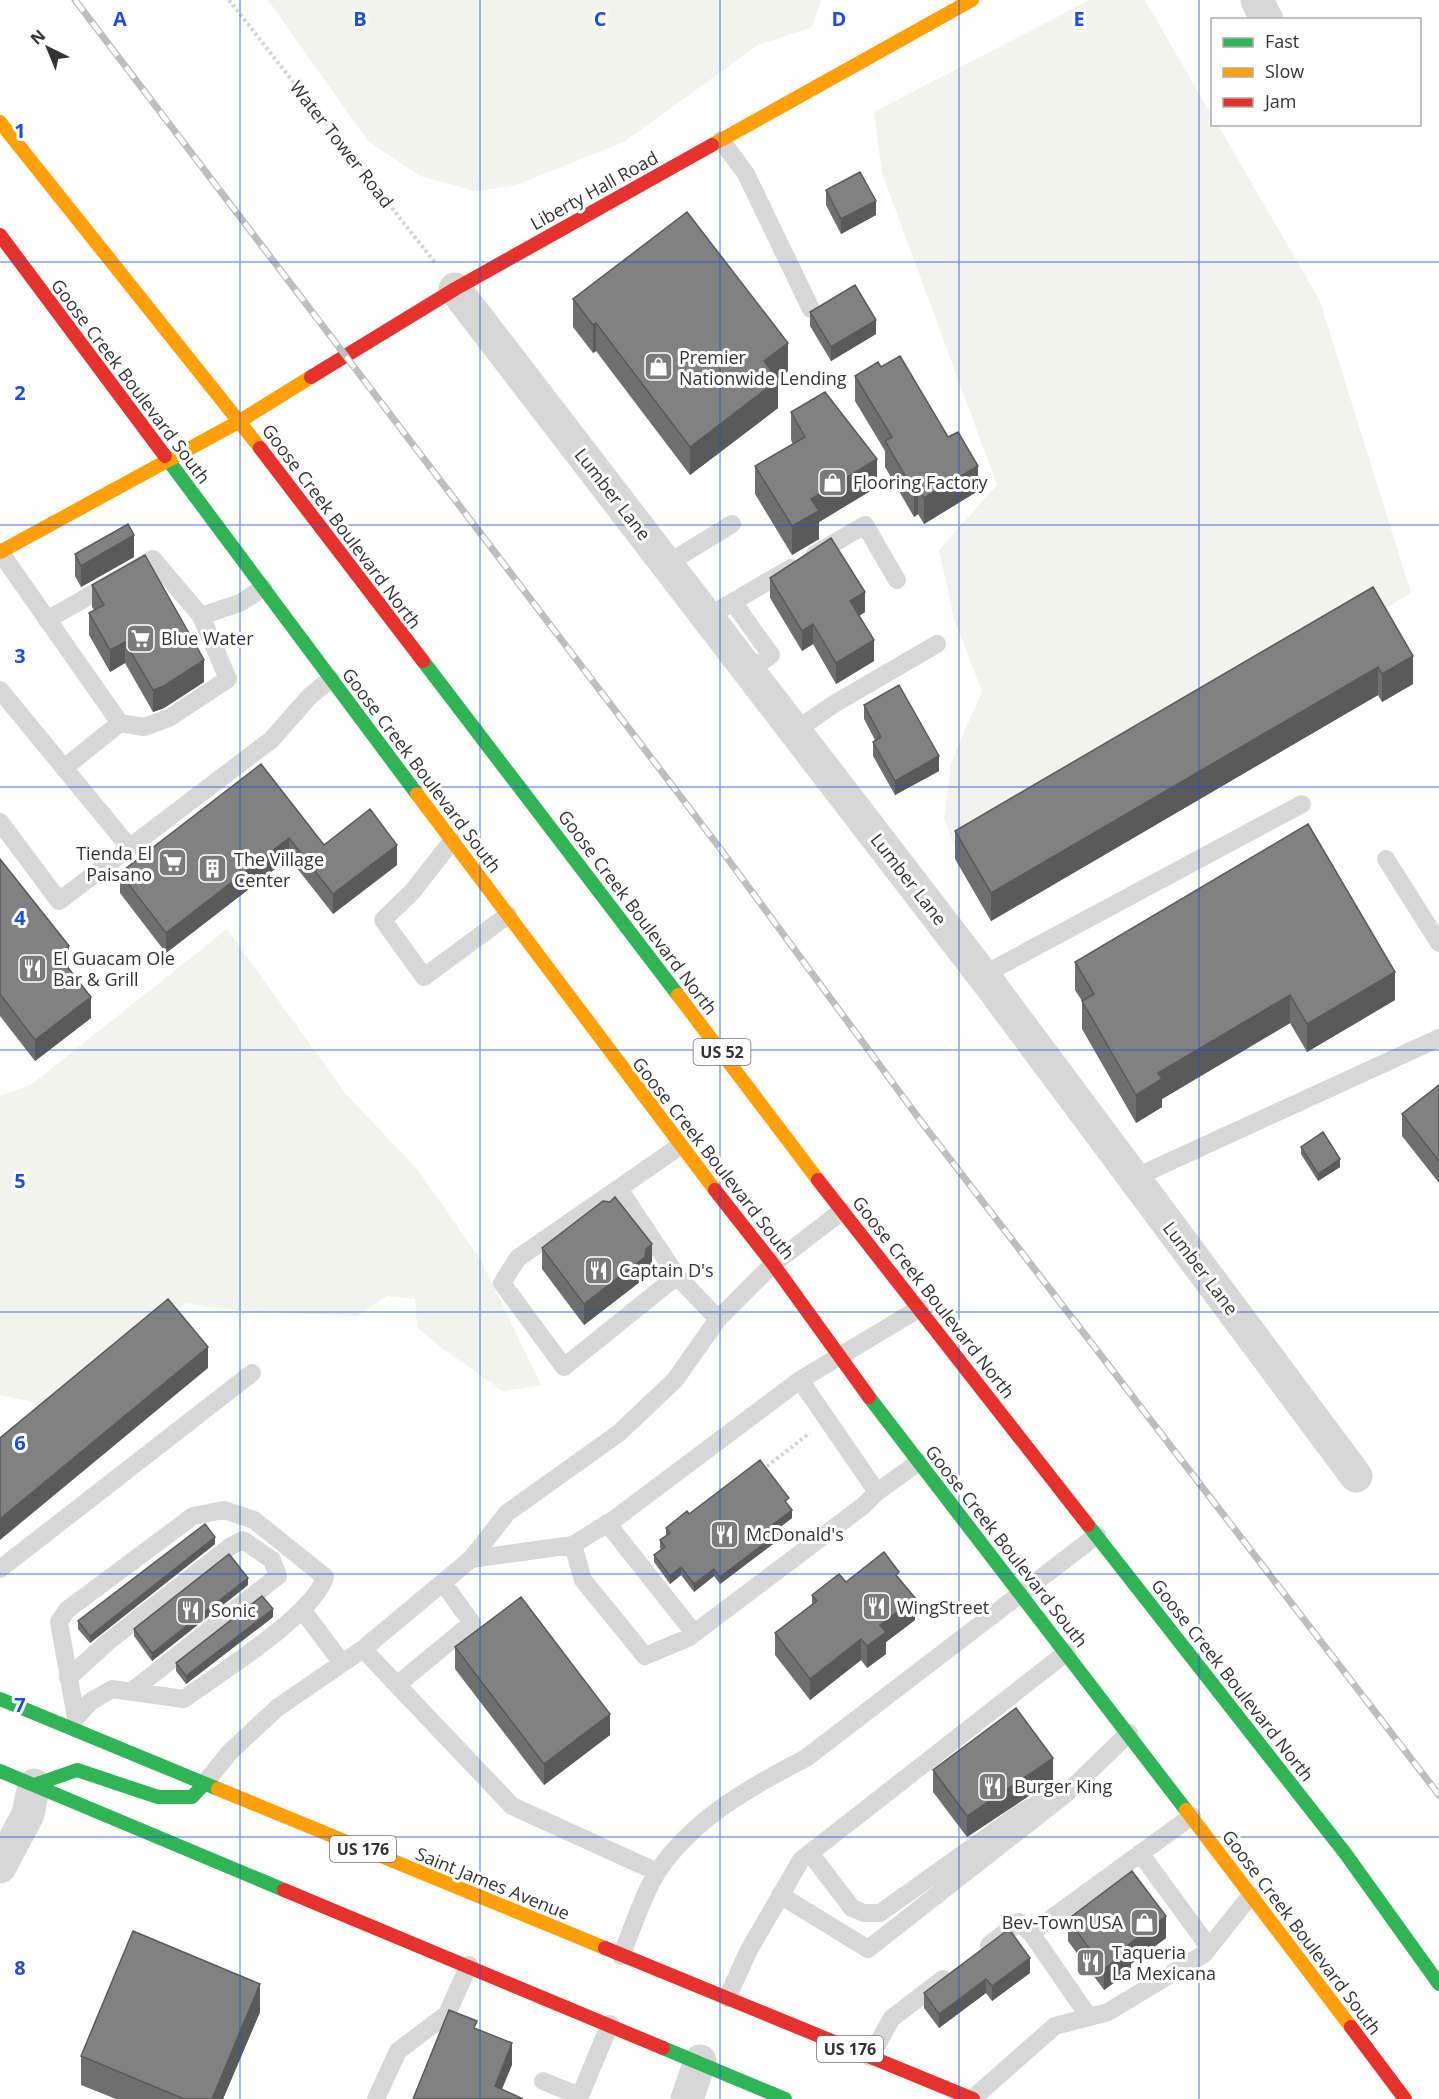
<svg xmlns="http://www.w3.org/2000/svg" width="1439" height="2099" font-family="'Open Sans',sans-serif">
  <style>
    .green { fill: #f1f3ec }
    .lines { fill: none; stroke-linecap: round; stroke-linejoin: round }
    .path { stroke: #d5d5d5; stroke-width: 4; stroke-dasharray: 3 3; stroke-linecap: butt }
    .lane { stroke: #d7d7d7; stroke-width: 18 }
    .street { stroke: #d7d7d7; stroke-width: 33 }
    .fast { stroke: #30b455; stroke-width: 14 }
    .slow { stroke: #ff9f0a; stroke-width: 14 }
    .jam { stroke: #e5322d; stroke-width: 14 }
    .rail-casing { stroke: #bebebe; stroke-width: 7 }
    .rail { stroke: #fff; stroke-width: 4.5; stroke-dasharray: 14; stroke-linecap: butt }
    .wall { fill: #6f6f6f }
    .shaded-wall { fill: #5a5a5a }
    .building { fill: #818181; stroke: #5a5a5a; stroke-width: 1.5 }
    .grid { fill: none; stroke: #1d4ed8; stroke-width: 1.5; stroke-opacity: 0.55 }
    .labels { text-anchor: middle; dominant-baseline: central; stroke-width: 6; stroke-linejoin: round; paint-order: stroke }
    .shield { fill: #fff; stroke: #707070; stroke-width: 1.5 }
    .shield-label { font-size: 16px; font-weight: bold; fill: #333 }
    .street-label { font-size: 18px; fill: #333; stroke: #fff }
    .poi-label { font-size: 18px; fill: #333; stroke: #fff; text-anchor: start }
    .grid-label { font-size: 20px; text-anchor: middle; font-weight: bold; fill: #1d4ed8; stroke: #fff; stroke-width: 6; stroke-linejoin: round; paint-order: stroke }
  </style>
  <rect width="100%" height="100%" fill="#fff"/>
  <path class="green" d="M 268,0 L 821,0 L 812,27 L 758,45 L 624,142 L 516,185 L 475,191 L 420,176 L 368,141 Z
    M 1090,0 L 1145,0 L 1212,116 L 1212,124 L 1218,125 L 1320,301 L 1411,593 L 960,860 L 944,819 L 951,763 L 982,691 L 954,619 L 939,550 L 997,485 L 882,173 L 874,112 Z
    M 227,929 L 345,1093 L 417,1169 L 482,1262 L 541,1385 L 503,1391 L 443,1349 L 417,1327 L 415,1299 L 387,1296 L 357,1316 L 241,1311 L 186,1303 L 58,1407 L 0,1395 L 0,1096 L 32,1084 Z"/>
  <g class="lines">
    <path class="path" d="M 229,0 L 436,264
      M 762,1470 L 810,1433"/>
    <path class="lane" d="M 721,140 L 746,174 L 811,309
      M 0,552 L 120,723 L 144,727 L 169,718 L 228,679 L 201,616 L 240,603 L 263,588
      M 815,554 L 865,525 L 897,580
      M 667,564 L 732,524
      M 733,602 L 771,655 L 749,671
      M 707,617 L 791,568
      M 47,620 L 153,559 L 201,616
      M 0,690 L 130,848
      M 795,731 L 834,704 L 937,644
      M 64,768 L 120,723
      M 0,822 L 59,901 L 271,740 L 310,696 L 331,679
      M 452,841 L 412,892 L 383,920 L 424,977 L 508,915
      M 1386,859 L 1439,943
      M 983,975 L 1302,804
      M 1134,1178 L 1439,1038
      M 619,1189 L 677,1276 L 718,1319
      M 677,1276 L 564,1367 L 502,1283 L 518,1258 L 680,1146
      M 877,1492 L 919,1462
      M 224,1510 L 254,1520 L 325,1577 C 315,1614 218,1674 184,1699 L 112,1689 L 90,1702 L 76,1718 L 59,1622 L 67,1610 L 193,1516 Z
      M 607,1523 L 694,1633
      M 573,1545 L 583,1580 L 645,1656 L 688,1638 L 863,1506 L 877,1492 L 800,1380
      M 471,1559 L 573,1545 L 616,1518 L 800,1380 L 920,1308
      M 0,1569 L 252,1373
      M 303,1611 L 342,1663
      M 363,1649 L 512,1806 L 657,1872
      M 68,1678 L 109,1641 L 231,1546 L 243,1540 L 272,1560 L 278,1576 L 132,1691
      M 397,1685 L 472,1623 L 443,1583
      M 204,1784 L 230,1752 L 277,1708 L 363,1649 L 471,1559 L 507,1513 L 619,1433 L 675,1380 L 718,1319 L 773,1264 L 842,1211
      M 810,1853 L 852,1908 L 864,1913 L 880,1913 L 1019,1814 L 1042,1801
      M 1140,1853 L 1209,1947
      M 780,1895 L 868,1949 L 1067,1793 L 1129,1733
      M 989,1945 L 1019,1922 L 1031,1933
      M 621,1956 C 632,1930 643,1894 658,1871 C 694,1818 750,1787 806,1758 L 1097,1535
      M 727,1998 L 749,1950 L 801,1860 L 1067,1652
      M 1089,2017 L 1031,1933 L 1192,1816
      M 870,2057 L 892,2018 L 943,1979
      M 543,2081 L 580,2096 L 610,2024
      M 376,2099 L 398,2051 L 447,2014 L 469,1965
      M 972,2099 L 1055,2026 L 1108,2012 L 1204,1954 L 1251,1895"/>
    <path class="street" d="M 1257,0 L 1267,20
      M 455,289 L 991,986 L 1356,1476
      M 0,1867 L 28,1814 L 34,1785
      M 687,2099 L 700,2061"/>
    <path class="fast" d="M 165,456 L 417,794
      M 423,661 L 678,995
      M 869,1397 L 1186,1810
      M 1088,1525 L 1345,1853 L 1439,1984
      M 0,1699 L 218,1789
      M 0,1771 L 284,1890
      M 34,1785 L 77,1770 L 158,1797 L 192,1797 L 204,1784
      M 663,2048 L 785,2099"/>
    <path class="slow" d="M 0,122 L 260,448
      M 712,145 L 972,0
      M 0,552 L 240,421 L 311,377
      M 417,794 L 715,1190
      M 678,995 L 818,1180
      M 218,1789 L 605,1948
      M 1186,1810 L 1351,2027"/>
    <path class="jam" d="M 0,235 L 165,456
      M 311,377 L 455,289 L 712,145
      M 260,448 L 423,661
      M 818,1180 L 1088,1525
      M 715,1190 L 773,1264 L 869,1397
      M 284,1890 L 663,2048
      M 605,1948 L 973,2099
      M 1351,2027 L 1405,2099"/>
    <defs>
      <path id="rail" d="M 75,0 L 719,847 L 923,1124 L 1439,1795"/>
    </defs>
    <use href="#rail" class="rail-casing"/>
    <use href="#rail" class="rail"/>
  </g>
  <path class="wall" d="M 826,190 L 876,215 L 841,234 L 826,205 Z
    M 573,299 L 788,371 L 777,379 L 778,408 L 690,475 L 596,351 L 593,353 L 573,327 Z
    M 810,312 L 876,334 L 831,361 L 810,326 Z
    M 881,367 L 978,491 L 924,524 L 918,514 L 914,517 L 885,467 L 885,451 L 855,401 L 855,376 Z
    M 791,412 L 877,487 L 819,522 L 819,539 L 792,555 L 755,494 L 755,466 L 793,444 L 791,440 Z
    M 75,554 L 134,557 L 81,587 L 75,576 Z
    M 770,578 L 865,612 L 859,616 L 874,661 L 836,684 L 813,644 L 802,651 L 770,598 Z
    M 92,585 L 204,682 L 164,708 L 153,712 L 125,663 L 110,672 L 89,635 L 89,613 L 94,610 L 92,607 Z
    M 1373,587 L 1413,684 L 1382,702 L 1378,695 L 991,921 L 955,859 L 955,831 Z
    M 864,705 L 939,771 L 895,795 L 873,756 L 873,742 L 875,740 L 864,719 Z
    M 261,764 L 324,845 L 397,865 L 333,914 L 289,858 L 166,953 L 120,893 L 120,873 Z
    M 0,859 L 69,968 L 91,1018 L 35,1061 L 0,1016 Z
    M 1075,962 L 1395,1000 L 1307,1052 L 1290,1023 L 1162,1099 L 1162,1107 L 1136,1123 L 1082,1029 L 1082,1001 L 1075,990 Z
    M 1439,1085 L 1439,1183 L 1402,1136 L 1402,1114 Z
    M 1301,1147 L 1340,1167 L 1318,1181 L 1301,1154 Z
    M 542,1248 L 652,1266 L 646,1271 L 645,1278 L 584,1325 L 542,1269 Z
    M 689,1514 L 792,1518 L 775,1531 L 777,1541 L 720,1584 L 714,1576 L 694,1592 L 681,1575 L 670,1584 L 654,1562 L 654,1555 L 661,1549 L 660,1548 L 660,1540 L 666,1536 L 666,1528 Z
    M 215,1544 L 90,1643 L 78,1629 L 78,1621 Z
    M 899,1578 L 915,1620 L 886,1642 L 886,1654 L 867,1668 L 861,1660 L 810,1700 L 775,1655 L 775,1633 L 812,1604 L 812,1595 L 846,1582 Z
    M 248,1585 L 152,1661 L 134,1636 L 134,1629 Z
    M 273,1617 L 186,1684 L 176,1671 L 176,1663 Z
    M 455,1647 L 610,1735 L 544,1785 L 455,1669 Z
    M 933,1770 L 1053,1780 L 967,1837 L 933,1792 Z
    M 1068,1919 L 1166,1938 L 1131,1964 L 1131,1970 L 1104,1990 L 1068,1941 Z
    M 1009,1929 L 1030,1973 L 992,2001 L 986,1993 L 939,2028 L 924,2008 L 924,1993 Z
    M 260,2012 L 223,2099 L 116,2099 L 81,2085 L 81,2056 Z"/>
  <path class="shaded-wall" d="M 876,201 L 876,215 L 841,234 L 841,219 Z
    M 876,320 L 876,334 L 831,361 L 831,347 Z
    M 596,323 L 596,351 L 593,353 L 593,325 Z
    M 788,343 L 788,371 L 764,389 L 764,361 Z
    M 778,380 L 778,408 L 690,475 L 690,447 Z
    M 877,459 L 877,487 L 819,522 L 819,539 L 792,555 L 792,526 L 811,499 Z
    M 978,466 L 978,491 L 924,524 L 924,498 Z
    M 918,488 L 918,514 L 914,517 L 914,491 Z
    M 134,535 L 134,557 L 81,587 L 81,566 Z
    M 865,592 L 865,612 L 850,621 L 850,601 Z
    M 813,624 L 813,644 L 802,651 L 802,631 Z
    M 874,640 L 874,661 L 836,684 L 836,663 Z
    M 125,642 L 125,663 L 110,672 L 110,650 Z
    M 1413,656 L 1413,684 L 1382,702 L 1382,674 Z
    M 204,660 L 204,682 L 164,708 L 153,712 L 153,690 Z
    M 1378,667 L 1378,695 L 991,921 L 991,893 Z
    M 939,756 L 939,771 L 895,795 L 895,781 Z
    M 289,838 L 289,858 L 166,953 L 166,933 Z
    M 397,845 L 397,865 L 333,914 L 333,894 Z
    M 69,946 L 69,968 L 58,976 L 58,955 Z
    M 1395,972 L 1395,1000 L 1307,1052 L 1307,1024 Z
    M 1290,995 L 1290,1023 L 1162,1099 L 1162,1107 L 1136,1123 L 1136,1095 L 1158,1073 Z
    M 91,997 L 91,1018 L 35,1061 L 35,1040 Z
    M 1340,1159 L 1340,1167 L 1318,1181 L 1318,1174 Z
    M 652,1244 L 652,1266 L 646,1271 L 645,1278 L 584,1325 L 584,1304 Z
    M 208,1347 L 208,1368 L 0,1540 L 0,1519 Z
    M 792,1510 L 792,1518 L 771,1534 L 771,1526 Z
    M 777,1534 L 777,1541 L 720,1584 L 720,1577 Z
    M 215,1537 L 215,1544 L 90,1643 L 90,1636 Z
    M 681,1567 L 681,1575 L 670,1584 L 670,1576 Z
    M 714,1569 L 714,1576 L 694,1592 L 694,1584 Z
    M 248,1578 L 248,1585 L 152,1661 L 152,1653 Z
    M 915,1598 L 915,1620 L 886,1642 L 886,1654 L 867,1668 L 867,1646 L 880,1625 Z
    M 273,1609 L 273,1617 L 186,1684 L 186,1676 Z
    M 861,1639 L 861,1660 L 810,1700 L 810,1679 Z
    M 610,1714 L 610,1735 L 544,1785 L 544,1764 Z
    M 1053,1758 L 1053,1780 L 967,1837 L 967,1816 Z
    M 1166,1916 L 1166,1938 L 1131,1964 L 1131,1970 L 1104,1990 L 1104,1969 L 1128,1945 Z
    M 1030,1958 L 1030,1973 L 992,2001 L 992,1986 Z
    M 986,1979 L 986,1993 L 939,2028 L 939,2014 Z
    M 260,1984 L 260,2012 L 223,2099 L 212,2099 Z
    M 512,2043 L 512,2065 L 498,2099 L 495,2086 Z"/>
  <path class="building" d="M 860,172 L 876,201 L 841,219 L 826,190 Z
    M 687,212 L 788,343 L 764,361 L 778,380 L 690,447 L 596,323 L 593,325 L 573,299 Z
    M 855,285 L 876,320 L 831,347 L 810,312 Z
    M 900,356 L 948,437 L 958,432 L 978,466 L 924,498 L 918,488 L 914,491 L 885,441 L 892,437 L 855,376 L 878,362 L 881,367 Z
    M 825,392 L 877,459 L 811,499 L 819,511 L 792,526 L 755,466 L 805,437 L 791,412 Z
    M 128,524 L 134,535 L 81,566 L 75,554 Z
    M 831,538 L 865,592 L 850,601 L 874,640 L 836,663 L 813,624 L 802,631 L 770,578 Z
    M 145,555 L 204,660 L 164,686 L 153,690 L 125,642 L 110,650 L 89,613 L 104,605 L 92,585 Z
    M 1373,587 L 1413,656 L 1382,674 L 1378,667 L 991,893 L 955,831 Z
    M 899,685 L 939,756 L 895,781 L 873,742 L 881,737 L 864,705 Z
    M 261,764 L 324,845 L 370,809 L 397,845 L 333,894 L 289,838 L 166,933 L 120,873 Z
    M 1308,824 L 1395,972 L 1307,1024 L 1290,995 L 1158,1073 L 1162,1079 L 1136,1095 L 1082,1001 L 1094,994 L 1075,962 Z
    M 0,859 L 69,946 L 58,955 L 91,997 L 35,1040 L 0,994 Z
    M 1439,1085 L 1439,1161 L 1402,1114 Z
    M 1323,1132 L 1340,1159 L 1318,1174 L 1301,1147 Z
    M 615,1197 L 652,1244 L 646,1249 L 645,1257 L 584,1304 L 542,1248 L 603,1201 L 610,1202 Z
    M 168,1299 L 208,1347 L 0,1519 L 0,1438 Z
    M 760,1460 L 789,1498 L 785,1501 L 792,1510 L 771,1526 L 777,1534 L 720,1577 L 714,1569 L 694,1584 L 681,1567 L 670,1576 L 654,1555 L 665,1547 L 660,1540 L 670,1533 L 666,1528 L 687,1511 L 689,1514 Z
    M 205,1524 L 215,1537 L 90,1636 L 78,1621 Z
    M 884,1552 L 899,1572 L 896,1575 L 915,1598 L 880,1625 L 886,1632 L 867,1646 L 861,1639 L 810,1679 L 775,1633 L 817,1601 L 812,1595 L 839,1574 L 846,1582 Z
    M 229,1554 L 248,1578 L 152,1653 L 134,1629 Z
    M 262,1596 L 273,1609 L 186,1676 L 176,1663 Z
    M 521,1597 L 610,1714 L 544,1764 L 455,1647 Z
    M 1016,1708 L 1053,1758 L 967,1816 L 933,1770 Z
    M 1132,1871 L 1166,1916 L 1128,1945 L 1131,1948 L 1104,1969 L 1068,1919 Z
    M 1009,1929 L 1030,1958 L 992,1986 L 986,1979 L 939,2014 L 924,1993 Z
    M 133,1931 L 260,1984 L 212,2099 L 184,2099 L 81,2056 Z
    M 449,2010 L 477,2021 L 474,2028 L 512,2043 L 495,2086 L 523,2099 L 413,2099 Z"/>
  <path class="grid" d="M 240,0 L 240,2099M 480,0 L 480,2099M 720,0 L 720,2099M 959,0 L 959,2099M 1199,0 L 1199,2099M 0,262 L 1439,262M 0,525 L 1439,525M 0,787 L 1439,787M 0,1050 L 1439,1050M 0,1312 L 1439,1312M 0,1574 L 1439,1574M 0,1837 L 1439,1837"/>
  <defs>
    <symbol id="shop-square" viewBox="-11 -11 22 22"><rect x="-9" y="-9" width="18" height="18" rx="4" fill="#7a7a7a" stroke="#fff"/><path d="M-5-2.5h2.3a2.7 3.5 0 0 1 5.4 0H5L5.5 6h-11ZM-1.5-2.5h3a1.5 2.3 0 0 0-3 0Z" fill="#fff"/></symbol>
    <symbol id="supermarket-square" viewBox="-11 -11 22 22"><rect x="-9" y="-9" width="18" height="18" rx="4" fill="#7a7a7a" stroke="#fff"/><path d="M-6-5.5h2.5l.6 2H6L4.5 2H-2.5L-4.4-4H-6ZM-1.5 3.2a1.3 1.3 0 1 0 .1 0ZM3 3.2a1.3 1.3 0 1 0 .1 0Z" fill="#fff"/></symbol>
    <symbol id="building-square" viewBox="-11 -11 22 22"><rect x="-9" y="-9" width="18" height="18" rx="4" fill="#7a7a7a" stroke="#fff"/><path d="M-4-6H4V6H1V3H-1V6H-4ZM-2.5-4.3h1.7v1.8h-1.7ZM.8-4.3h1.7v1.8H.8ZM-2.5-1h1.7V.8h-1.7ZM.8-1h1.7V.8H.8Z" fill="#fff"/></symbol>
    <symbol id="restaurant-square" viewBox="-11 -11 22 22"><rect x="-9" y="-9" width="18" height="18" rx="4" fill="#7a7a7a" stroke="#fff"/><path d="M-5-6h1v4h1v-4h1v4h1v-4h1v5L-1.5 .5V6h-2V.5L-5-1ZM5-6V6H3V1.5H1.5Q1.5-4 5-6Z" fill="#fff"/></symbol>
  </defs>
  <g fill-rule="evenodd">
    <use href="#shop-square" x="642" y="350" width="33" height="33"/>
    <use href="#shop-square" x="816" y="466" width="33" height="33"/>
    <use href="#supermarket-square" x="124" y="622" width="33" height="33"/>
    <use href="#supermarket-square" x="156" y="846" width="33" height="33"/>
    <use href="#building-square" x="196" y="852" width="33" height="33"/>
    <use href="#restaurant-square" x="16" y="952" width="33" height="33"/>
    <use href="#restaurant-square" x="582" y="1254" width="33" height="33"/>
    <use href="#restaurant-square" x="708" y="1518" width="33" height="33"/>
    <use href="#restaurant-square" x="860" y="1590" width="33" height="33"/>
    <use href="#restaurant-square" x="174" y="1594" width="33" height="33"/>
    <use href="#restaurant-square" x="976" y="1770" width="33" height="33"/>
    <use href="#shop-square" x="1128" y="1906" width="33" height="33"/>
    <use href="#restaurant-square" x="1074" y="1946" width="33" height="33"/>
  </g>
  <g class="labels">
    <g class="shield">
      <rect x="693.5" y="1039" width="57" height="26" rx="4.5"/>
      <rect x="330" y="1836" width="66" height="26" rx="4.5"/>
      <rect x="817" y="2036" width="66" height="26" rx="4.5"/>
    </g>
    <g class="shield-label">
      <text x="722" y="1052">US 52</text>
      <text x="363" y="1849">US 176</text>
      <text x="850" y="2049">US 176</text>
    </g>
    <g class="street-label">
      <text transform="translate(342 144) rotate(52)">Water Tower Road</text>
      <text transform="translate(594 190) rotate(-29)">Liberty Hall Road</text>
      <text transform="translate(131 381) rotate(53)">Goose Creek Boulevard South</text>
      <text transform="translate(613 494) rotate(52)">Lumber Lane</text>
      <text transform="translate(342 526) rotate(53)">Goose Creek Boulevard North</text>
      <text transform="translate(422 770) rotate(53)">Goose Creek Boulevard South</text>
      <text transform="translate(909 879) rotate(52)">Lumber Lane</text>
      <text transform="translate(638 912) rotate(53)">Goose Creek Boulevard North</text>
      <text transform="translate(714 1158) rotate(52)">Goose Creek Boulevard South</text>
      <text transform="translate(1201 1268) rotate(53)">Lumber Lane</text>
      <text transform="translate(934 1297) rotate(52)">Goose Creek Boulevard North</text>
      <text transform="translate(1007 1546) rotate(52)">Goose Creek Boulevard South</text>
      <text transform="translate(1233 1680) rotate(52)">Goose Creek Boulevard North</text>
      <text transform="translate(493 1883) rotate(22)">Saint James Avenue</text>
      <text transform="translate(1302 1932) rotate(53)">Goose Creek Boulevard South</text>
    </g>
    <g class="poi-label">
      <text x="679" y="357">Premier<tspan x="679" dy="21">Nationwide Lending</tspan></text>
      <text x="853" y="482">Flooring Factory</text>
      <text x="161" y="638">Blue Water</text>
      <text x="152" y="853" text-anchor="end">Tienda El<tspan x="152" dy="21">Paisano</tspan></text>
      <text x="234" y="859">The Village<tspan x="234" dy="21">Center</tspan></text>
      <text x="53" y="958">El Guacam Ole<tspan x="53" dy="21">Bar &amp; Grill</tspan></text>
      <text x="619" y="1270">Captain D's</text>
      <text x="746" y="1534">McDonald's</text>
      <text x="897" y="1607">WingStreet</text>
      <text x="211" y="1610">Sonic</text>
      <text x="1014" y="1786">Burger King</text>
      <text x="1123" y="1922" text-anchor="end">Bev-Town USA</text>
      <text x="1112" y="1952">Taqueria<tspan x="1112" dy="21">La Mexicana</tspan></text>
    </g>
  </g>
  <g class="grid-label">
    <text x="120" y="26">A</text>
    <text x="360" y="26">B</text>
    <text x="600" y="26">C</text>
    <text x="839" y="26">D</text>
    <text x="1079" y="26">E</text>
    <text x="20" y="138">1</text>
    <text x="20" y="400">2</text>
    <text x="20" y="663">3</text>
    <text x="20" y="925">4</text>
    <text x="20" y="1188">5</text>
    <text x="20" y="1450">6</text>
    <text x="20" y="1712">7</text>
    <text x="20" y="1975">8</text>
  </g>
  <rect x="1211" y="18" width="210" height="108" fill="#ffffff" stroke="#adadad" stroke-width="1.5"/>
  <rect x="1223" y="38" width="30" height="9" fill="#30b455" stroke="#adadad" stroke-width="1.5"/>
  <text x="1265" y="48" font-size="18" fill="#333333">Fast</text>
  <rect x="1223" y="68" width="30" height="9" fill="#ff9f0a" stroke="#adadad" stroke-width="1.5"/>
  <text x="1265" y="78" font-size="18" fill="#333333">Slow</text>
  <rect x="1223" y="98" width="30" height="9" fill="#e5322d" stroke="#adadad" stroke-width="1.5"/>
  <text x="1265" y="108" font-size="18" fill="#333333">Jam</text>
  <g transform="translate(48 48) rotate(317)" stroke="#ffffff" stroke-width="4.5" paint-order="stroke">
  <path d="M0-4.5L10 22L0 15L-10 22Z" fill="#333333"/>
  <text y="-9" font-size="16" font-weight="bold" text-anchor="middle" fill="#333333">N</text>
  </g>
</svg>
